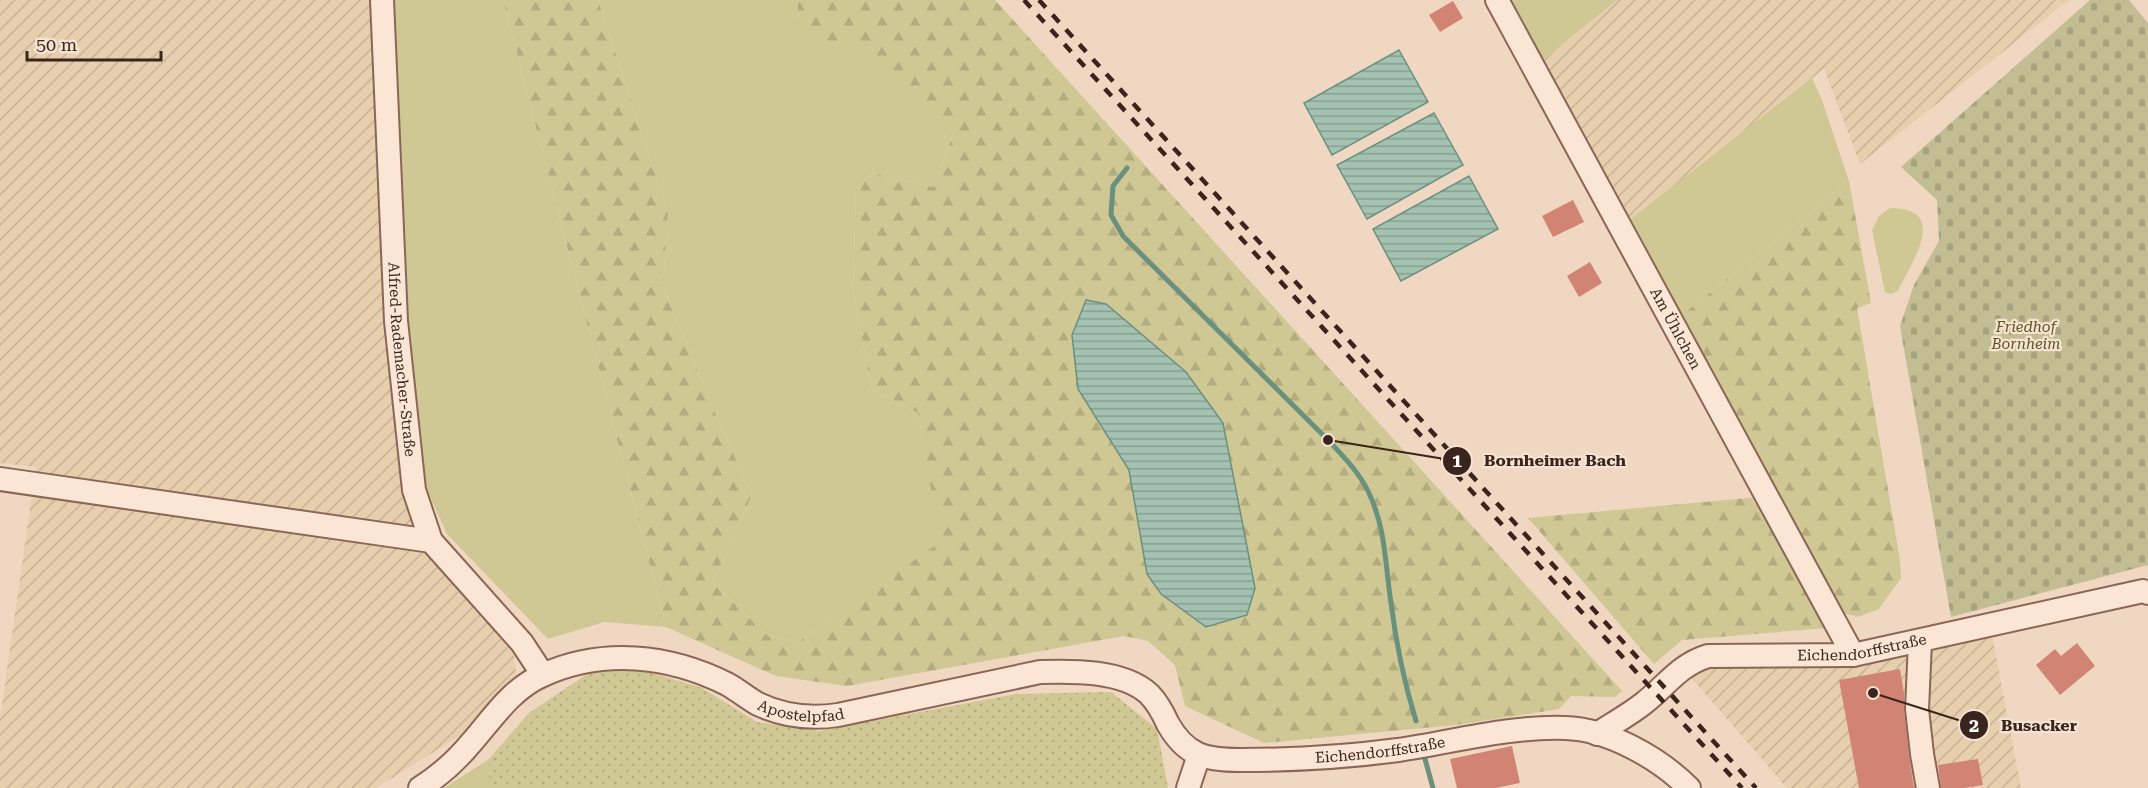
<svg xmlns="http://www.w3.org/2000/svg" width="2148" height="788" font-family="'Roboto Serif',serif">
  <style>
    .farmland { fill: url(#farmland-furrows) }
    .grass { fill: #cfc894 }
    .forest { fill: url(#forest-firs); fill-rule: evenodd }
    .cemetery { fill: url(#cemetery-stones) }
    .park { fill: url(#park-dots) }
    .water { fill: url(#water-rules); stroke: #6a917e; stroke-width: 1.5 }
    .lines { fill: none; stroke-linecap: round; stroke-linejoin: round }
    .stream { stroke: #6a917e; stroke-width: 5 }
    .building { fill: #d18474 }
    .minor-casing { stroke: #8b6657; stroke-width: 26 }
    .minor { stroke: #fbe6d5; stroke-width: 22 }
    .rail { stroke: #3a241d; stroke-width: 4.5; stroke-dasharray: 10 10; stroke-linecap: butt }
    .labels { text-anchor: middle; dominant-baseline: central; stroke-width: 4.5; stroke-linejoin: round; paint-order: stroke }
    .park-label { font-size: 15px; font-style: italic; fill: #575722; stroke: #f7e3d1 }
    .street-label { font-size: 15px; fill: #3a241d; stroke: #f7e3d1 }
    .leader { fill: none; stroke: #3a241d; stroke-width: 2 }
    .callout-dot { fill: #3a241d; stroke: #f7e3d1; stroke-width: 2 }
    .mark-label { font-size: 18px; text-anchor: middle; font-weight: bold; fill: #fff }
    .callout-label { font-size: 16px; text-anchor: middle; font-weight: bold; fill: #3a241d; stroke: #f7e3d1; stroke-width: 4.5; stroke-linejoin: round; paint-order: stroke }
  </style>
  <defs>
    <pattern id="farmland-furrows" width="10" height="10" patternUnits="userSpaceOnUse" patternTransform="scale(1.5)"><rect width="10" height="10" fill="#e7cfae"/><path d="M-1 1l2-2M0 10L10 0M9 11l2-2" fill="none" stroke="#c7b295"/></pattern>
    <pattern id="forest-firs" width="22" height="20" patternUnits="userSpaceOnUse" patternTransform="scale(1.5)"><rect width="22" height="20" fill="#cfc894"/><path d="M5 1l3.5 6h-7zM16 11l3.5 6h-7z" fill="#b2ac7f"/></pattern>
    <pattern id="cemetery-stones" width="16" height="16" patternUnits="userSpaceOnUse" patternTransform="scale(1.5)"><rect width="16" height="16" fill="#c3bd94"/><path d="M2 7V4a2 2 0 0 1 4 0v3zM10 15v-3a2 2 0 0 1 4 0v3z" fill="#a8a27f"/></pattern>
    <pattern id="park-dots" width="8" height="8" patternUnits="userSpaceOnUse" patternTransform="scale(1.5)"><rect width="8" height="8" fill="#cfc894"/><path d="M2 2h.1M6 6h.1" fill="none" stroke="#b2ac7f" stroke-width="1.8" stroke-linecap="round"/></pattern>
    <pattern id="water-rules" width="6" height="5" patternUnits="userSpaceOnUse" patternTransform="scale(1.5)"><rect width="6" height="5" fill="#a4c2b2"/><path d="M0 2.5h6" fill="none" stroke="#879d90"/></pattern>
  </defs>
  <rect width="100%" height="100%" fill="#f0d7c1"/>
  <path class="farmland" d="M 0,0 L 373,0 L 384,321 L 410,517 L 434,562 L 513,648 L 517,680 L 471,729 L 376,788 L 0,788 L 0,718 L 36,467 L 0,463 Z
    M 1617,0 L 2069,0 L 1860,164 L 1824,69 L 1628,221 L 1538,64 Z
    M 1992,635 L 2021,788 L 1787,788 L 1687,673 L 1697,664 Z"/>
  <path class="grass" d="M 393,0 L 503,0 L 666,627 L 604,622 L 548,639 L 447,534 L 427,490 L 408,326 Z
    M 598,0 L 797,0 L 799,22 L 860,41 L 954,133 L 933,187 L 872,173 L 856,188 L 853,291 L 872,389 L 918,413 L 941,542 L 798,642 L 768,636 L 713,583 L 752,495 L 712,406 L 663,287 L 668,212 Z
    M 1507,0 L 1617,0 L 1538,64 Z
    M 1812,78 L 1822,100 L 1849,181 L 1677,319 L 1628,221 Z
    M 1890,208 C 1950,208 1912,261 1898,291 L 1891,294 L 1885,292 L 1872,230 L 1879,216 Z
    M 489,759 L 489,788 L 444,788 Z"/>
  <path class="forest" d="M 503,0 L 598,0 L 668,212 L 663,287 L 712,406 L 752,495 L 713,583 L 768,636 L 798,642 L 940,542 L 918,413 L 872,389 L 853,291 L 856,188 L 872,173 L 933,187 L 954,133 L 860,42 L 824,49 L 799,22 L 797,0 L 995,0 L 1622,691 L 1615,697 L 1571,696 L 1559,709 L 1456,725 L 1264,743 L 1185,706 L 1175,665 L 1148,641 L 1124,636 L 847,686 L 776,676 L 666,627 ZM 1129,470 L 1161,594 L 1147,574 Z
    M 1849,181 L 1871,303 L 1857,308 L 1900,560 L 1901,578 L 1879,609 L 1858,617 L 1839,612 L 1677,319 Z
    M 1759,497 L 1827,628 L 1682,640 L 1654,664 L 1528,518 Z"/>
  <path class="cemetery" d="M 2090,0 L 2129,0 L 2148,23 L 2148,565 L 1951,617 L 1900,326 L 1914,285 L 1939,241 L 1937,200 L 1901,167 Z"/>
  <path class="park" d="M 636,668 L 702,688 L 757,722 L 819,731 L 1016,694 L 1111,692 L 1157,729 L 1168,788 L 489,788 L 489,759 L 529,713 L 587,674 Z"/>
  <path class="water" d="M 1399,50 L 1428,102 L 1332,155 L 1304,103 Z
    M 1434,113 L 1463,165 L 1367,219 L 1337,165 Z
    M 1469,176 L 1498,229 L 1401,281 L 1373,229 Z
    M 1086,300 L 1106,304 L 1186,372 L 1223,423 L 1255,588 L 1247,615 L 1206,627 L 1161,594 L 1147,574 L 1129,470 L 1078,389 L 1072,335 Z"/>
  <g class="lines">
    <path class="stream" d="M 1127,168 L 1113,186 L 1111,215 L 1123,236 L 1328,440 C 1343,456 1358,471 1368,491 C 1386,528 1385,564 1391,603 C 1396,643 1404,682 1416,721
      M 1425,759 L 1433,788"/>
  </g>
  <path class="building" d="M 1453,1 L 1463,18 L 1440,32 L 1429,15 Z
    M 1573,200 L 1584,222 L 1553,237 L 1542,216 Z
    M 1590,262 L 1602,283 L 1579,297 L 1567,276 Z
    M 2077,643 L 2095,666 L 2060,695 L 2036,665 L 2055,649 L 2061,656 Z
    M 1900,669 L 1904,693 L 1904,710 L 1909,756 L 1914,788 L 1859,788 L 1839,680 Z
    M 1512,746 L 1520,783 L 1496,788 L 1457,788 L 1450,759 Z
    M 1978,759 L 1983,785 L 1964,788 L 1941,788 L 1938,765 Z"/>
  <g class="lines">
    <defs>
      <g id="minor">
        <path id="s1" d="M 382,0 L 396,321 L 414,490 L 431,541 L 522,643 L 543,675"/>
        <path id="s2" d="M 1497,0 L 1853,655"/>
        <path d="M 0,479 L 431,541"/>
        <path d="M 1920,642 L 1917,709 L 1922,754 L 1928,788"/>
        <path id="s3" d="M 1597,734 C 1612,724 1629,715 1644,703 C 1667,685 1679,665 1708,656 L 1853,655 L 2143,591 L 2148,593"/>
        <path id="s4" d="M 420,788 C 439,776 456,761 471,743 C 493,718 511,689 543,675 C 603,648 669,655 727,684 C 738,690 747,698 758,704 C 783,716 811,719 838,715 L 1040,672 C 1072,671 1123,670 1149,694 C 1158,703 1163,713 1168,724 C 1186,756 1206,760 1240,760 C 1293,760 1346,757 1398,750 C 1453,742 1509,726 1565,728 C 1608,729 1659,758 1689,788"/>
        <path d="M 1188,788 L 1199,755"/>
      </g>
    </defs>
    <use href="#minor" class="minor-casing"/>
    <use href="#minor" class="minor"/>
    <path class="rail" d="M 1024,0 L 1742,788
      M 1039,0 L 1756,788"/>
  </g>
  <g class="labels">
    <g class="park-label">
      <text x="2026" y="327">Friedhof<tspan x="2026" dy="17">Bornheim</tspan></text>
    </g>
    <g class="street-label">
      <text stroke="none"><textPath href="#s2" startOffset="374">Am Ühlchen</textPath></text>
      <text stroke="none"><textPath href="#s1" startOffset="360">Alfred-Rademacher-Straße</textPath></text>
      <text stroke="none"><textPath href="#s3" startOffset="291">Eichendorffstraße</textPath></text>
      <text stroke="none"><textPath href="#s4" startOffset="440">Apostelpfad</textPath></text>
      <text stroke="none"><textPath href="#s4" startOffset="1060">Eichendorffstraße</textPath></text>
    </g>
  </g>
  <path class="leader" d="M1328 440L1457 461M1873 693L1974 725"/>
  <g class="callout-dot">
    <circle cx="1328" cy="440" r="6"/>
    <circle cx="1873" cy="693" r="6"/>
    <circle cx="1457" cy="461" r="15"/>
    <circle cx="1974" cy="725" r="15"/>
  </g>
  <g class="mark-label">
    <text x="1457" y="467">1</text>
    <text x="1974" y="732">2</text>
  </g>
  <g class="callout-label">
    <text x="1555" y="466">Bornheimer Bach</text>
    <text x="2039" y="731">Busacker</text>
  </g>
  <path d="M27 51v9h134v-9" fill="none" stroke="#3a241d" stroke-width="3"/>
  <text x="36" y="51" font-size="18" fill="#3a241d" stroke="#f7e3d1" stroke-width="4.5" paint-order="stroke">50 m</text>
</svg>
